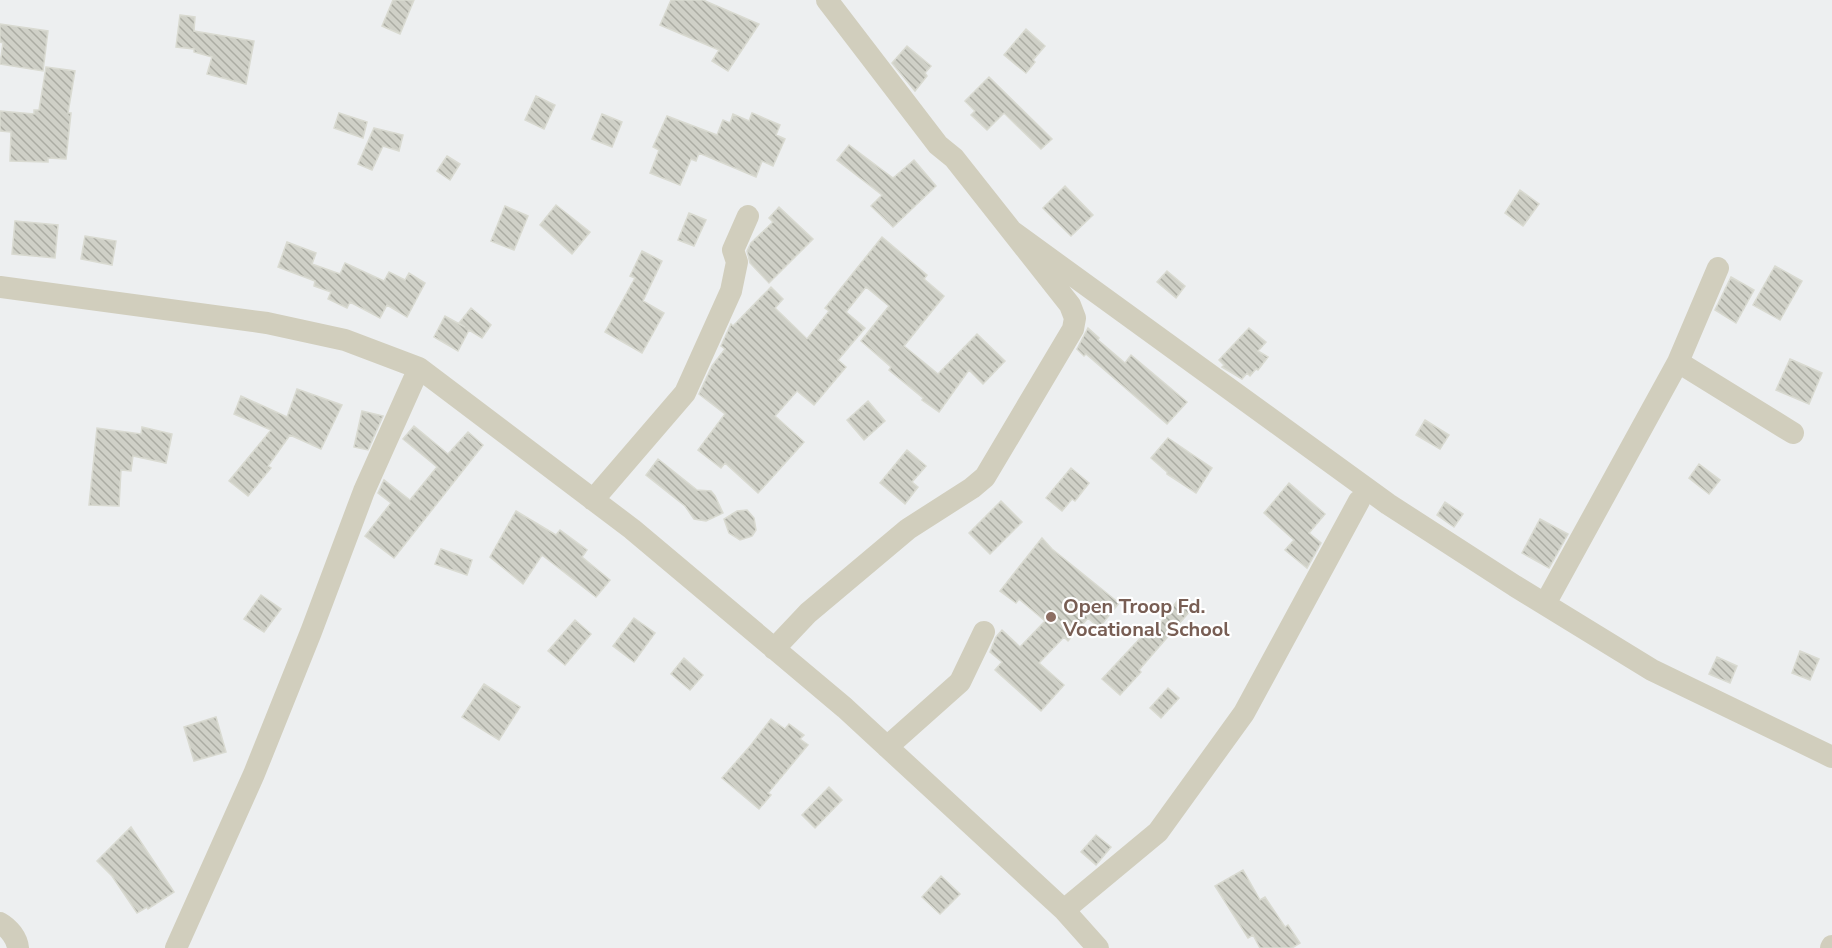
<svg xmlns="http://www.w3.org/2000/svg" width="1832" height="948" font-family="'Nunito Sans',sans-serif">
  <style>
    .building { fill: url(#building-back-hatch); stroke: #d9dad1; stroke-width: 1.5 }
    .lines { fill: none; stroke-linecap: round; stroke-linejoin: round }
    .street { stroke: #d1cebd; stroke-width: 22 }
    .education-dot { fill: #8d6e63; stroke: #fff; stroke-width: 2 }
    .labels { text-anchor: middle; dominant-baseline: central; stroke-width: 4.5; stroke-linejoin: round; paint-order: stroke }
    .education-label { font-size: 20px; font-weight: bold; fill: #785e54; stroke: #fff; text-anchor: start }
  </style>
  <defs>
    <pattern id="building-back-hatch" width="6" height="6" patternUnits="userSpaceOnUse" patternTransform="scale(1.5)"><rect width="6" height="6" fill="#cfd0c7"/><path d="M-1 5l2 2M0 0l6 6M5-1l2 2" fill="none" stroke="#abaca3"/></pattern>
  </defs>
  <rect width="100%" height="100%" fill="#edeff0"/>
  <path class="building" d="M 393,0 L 414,0 L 400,34 L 382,26 Z
    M 671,0 L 703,0 L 759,24 L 728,71 L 712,61 L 719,50 L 660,25 Z
    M 180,15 L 195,17 L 194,31 L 254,41 L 246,84 L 207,74 L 212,57 L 194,52 L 194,49 L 176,47 Z
    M 0,24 L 48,31 L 43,71 L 0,64 L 3,43 L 0,42 Z
    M 1026,29 L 1045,46 L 1033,60 L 1035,62 L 1026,73 L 1004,55 Z
    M 907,46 L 931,66 L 925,73 L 927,76 L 915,91 L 892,63 Z
    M 46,67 L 75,71 L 68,113 L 71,113 L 66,159 L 48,158 L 48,162 L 10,161 L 11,132 L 0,131 L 0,111 L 34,114 L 34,110 L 39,110 Z
    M 989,77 L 1052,139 L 1041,149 L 1004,113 L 987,130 L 971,115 L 975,111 L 965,101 Z
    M 536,96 L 555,105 L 544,129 L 525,120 Z
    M 339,113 L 367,122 L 363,138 L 334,128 Z
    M 752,113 L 780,125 L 776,135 L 785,139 L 773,166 L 762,161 L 756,177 L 699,153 L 696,161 L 691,159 L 680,185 L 650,173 L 659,150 L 653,147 L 667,116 L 717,135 L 723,120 L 730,123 L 733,114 L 749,121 Z
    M 602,114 L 622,122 L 612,147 L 592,139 Z
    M 374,128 L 403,135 L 399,151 L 383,146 L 372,170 L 358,164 Z
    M 849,145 L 893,178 L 914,160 L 936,186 L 893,227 L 871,206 L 882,195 L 837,160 Z
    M 447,156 L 460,164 L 450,180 L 437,171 Z
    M 1065,186 L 1093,215 L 1071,236 L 1043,208 Z
    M 1520,190 L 1539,204 L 1523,226 L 1505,213 Z
    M 556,205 L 590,232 L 572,254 L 540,225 Z
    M 505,206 L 528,216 L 514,250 L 491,241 Z
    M 779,207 L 813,239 L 769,283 L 750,263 L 747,251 L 751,243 L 773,222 L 769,218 Z
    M 689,213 L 706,220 L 694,246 L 678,240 Z
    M 15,221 L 58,225 L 55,258 L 12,254 Z
    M 85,236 L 116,241 L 112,265 L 81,259 Z
    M 882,237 L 927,275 L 924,279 L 944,296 L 904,346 L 938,374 L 977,334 L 1005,361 L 983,384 L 969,370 L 939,412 L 922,400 L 923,398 L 889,370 L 891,367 L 861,341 L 889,306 L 866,287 L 846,312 L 865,328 L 838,360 L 846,367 L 814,405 L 797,391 L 775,416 L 804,442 L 758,493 L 725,463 L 721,468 L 698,450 L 725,414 L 699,394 L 712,366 L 725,349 L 721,346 L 731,324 L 733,326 L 771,287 L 783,299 L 775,308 L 807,339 L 829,311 L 825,308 Z
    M 287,242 L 316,253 L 312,264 L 340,274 L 345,263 L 384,281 L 389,272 L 405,280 L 409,273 L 425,283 L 407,317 L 387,305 L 380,318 L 350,302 L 347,308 L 328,299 L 331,292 L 314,286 L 315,281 L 278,267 Z
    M 642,251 L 662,261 L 643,301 L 664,313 L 642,353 L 605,332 L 635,278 L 630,276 Z
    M 1775,266 L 1802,281 L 1780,320 L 1753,305 Z
    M 1167,271 L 1185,286 L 1176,298 L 1157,282 Z
    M 1731,277 L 1754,290 L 1736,323 L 1715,310 Z
    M 471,308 L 491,325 L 482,338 L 469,330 L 458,351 L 434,337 L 445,316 L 465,327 L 459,323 Z
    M 1088,328 L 1099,338 L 1098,340 L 1125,363 L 1131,355 L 1187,402 L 1167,424 L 1086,354 L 1084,356 L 1077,349 Z
    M 1249,328 L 1266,342 L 1258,351 L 1268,357 L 1258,370 L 1256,369 L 1250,376 L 1247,373 L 1242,379 L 1222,367 L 1224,365 L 1219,360 Z
    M 1790,359 L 1822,373 L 1809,404 L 1776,390 Z
    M 297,389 L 342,405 L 321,449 L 290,435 L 268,466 L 271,468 L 248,496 L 229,481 L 271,430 L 234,414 L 241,396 L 287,417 Z
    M 868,401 L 885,421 L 864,440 L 847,420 Z
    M 362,411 L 383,416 L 368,450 L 354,447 Z
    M 1425,420 L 1449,435 L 1440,449 L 1416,435 Z
    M 414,426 L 448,454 L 468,432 L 483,445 L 394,558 L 365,536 L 391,503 L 378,493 L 384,480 L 410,500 L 437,467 L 403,439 Z
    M 142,427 L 172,434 L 166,463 L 133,456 L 131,471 L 121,470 L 119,506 L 89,505 L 97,428 L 141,434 Z
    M 1168,438 L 1212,468 L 1196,493 L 1167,474 L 1167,472 L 1151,458 Z
    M 907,450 L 926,466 L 912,482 L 918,487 L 905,504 L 880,483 Z
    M 658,459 L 697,490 L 711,491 L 715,496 L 723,513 L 706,521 L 694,519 L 685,506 L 646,475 Z
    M 1699,464 L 1720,480 L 1709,494 L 1689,478 Z
    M 1071,468 L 1089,483 L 1075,501 L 1072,499 L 1062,511 L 1046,498 Z
    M 1289,483 L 1325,514 L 1309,533 L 1321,543 L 1307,568 L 1285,550 L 1294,540 L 1264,513 Z
    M 1001,501 L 1022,522 L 990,554 L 969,533 Z
    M 1445,502 L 1463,514 L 1454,527 L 1437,515 Z
    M 747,510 L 754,518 L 756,530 L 752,536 L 740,540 L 729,533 L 724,519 L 737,511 Z
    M 516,511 L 556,535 L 560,530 L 587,550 L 582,557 L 610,580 L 596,597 L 542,555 L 523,584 L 490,557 Z
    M 1540,519 L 1568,534 L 1549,568 L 1522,553 Z
    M 1042,538 L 1052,549 L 1119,603 L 1099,628 L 1088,618 L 1068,641 L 1064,637 L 1039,663 L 1064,685 L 1041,711 L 995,670 L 1002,662 L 990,652 L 996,637 L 1002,630 L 1020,647 L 1045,621 L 1019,599 L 1016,603 L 1000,591 Z
    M 441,549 L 472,560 L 467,575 L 435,564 Z
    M 261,595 L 281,609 L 264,632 L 244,619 Z
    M 1177,601 L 1190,611 L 1139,670 L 1141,672 L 1120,695 L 1102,679 L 1146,632 L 1151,636 Z
    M 634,618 L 655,633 L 634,662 L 613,646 Z
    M 575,620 L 591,634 L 565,665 L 548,651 Z
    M 1800,651 L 1819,659 L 1810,680 L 1792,673 Z
    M 1717,657 L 1737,666 L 1730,683 L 1709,674 Z
    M 684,658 L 703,675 L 690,690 L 671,674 Z
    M 484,684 L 520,707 L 499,740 L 462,717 Z
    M 1168,688 L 1179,698 L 1161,718 L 1150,708 Z
    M 216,717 L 226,752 L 194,761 L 184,727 Z
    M 771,719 L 785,729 L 789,724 L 804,735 L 800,739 L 808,745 L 768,793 L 771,795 L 759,809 L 722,778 L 751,745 Z
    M 829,787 L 842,800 L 815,828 L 802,815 Z
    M 131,827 L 174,892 L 148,909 L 147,907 L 137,913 L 112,876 L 97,861 Z
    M 1096,835 L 1111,847 L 1096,865 L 1081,852 Z
    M 1243,870 L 1260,900 L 1265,897 L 1285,927 L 1288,925 L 1300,943 L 1292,948 L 1260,948 L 1253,935 L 1248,938 L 1215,886 Z
    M 941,876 L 960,894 L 940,914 L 922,897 Z"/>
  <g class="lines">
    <path class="street" d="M 1013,232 L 1388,504 L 1515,586 L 1652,670 L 1832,757
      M 0,287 L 267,323 L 345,340 L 419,368 L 632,529 L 845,708 L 1064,910 L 1098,948
      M 1678,362 L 1718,268
      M 593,500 L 685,393 L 731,291 L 737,262 L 733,250 L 748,216
      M 1545,604 L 1678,362 L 1793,433
      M 774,649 L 808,613 L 908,529 L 972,488 L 985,477 L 1073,329 L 1075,318 L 1070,305 L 954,158 L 938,145 L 827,0
      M 887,747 L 960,682 L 984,632
      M 1064,910 L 1158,832 L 1244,713 L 1359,501
      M 0,923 C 9,928 17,938 18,948
      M 176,948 L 254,774 L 311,632 L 364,491 L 419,368
      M 1831,948 L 1832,946"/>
  </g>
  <circle class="education-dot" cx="1051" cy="617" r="6"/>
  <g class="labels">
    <g class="education-label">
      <text x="1063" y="606">Open Troop Fd.<tspan x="1063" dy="23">Vocational School</tspan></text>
    </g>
  </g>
</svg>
